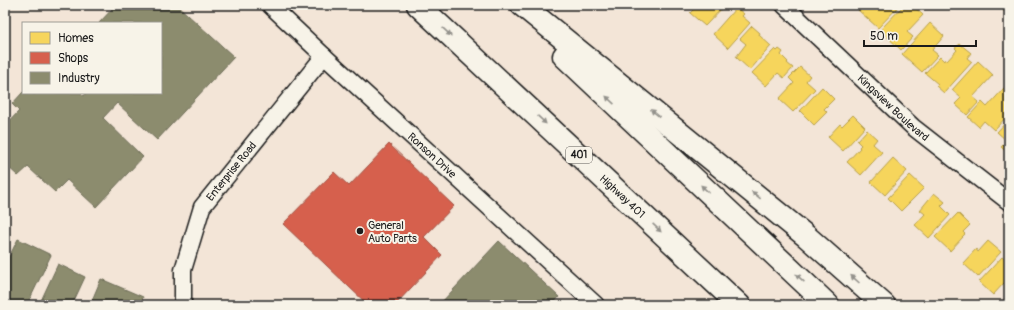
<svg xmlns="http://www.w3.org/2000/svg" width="1014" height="310" font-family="Pangolin,sans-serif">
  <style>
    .homes { fill: #f6d55c; stroke: #b59e49 }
    .shops { fill: #d6604d; stroke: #9e4c3e }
    .industry { fill: #8c8c6e; stroke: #6a6a55 }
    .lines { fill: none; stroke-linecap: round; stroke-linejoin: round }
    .street-casing { stroke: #1c1c1c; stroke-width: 19 }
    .highway-casing { stroke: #1c1c1c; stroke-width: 25 }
    .street { stroke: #f7f3e8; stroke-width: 16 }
    .highway { stroke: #f7f3e8; stroke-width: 22 }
    .oneway { fill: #94928c }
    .poi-dot { fill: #1c1c1c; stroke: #f7f3e8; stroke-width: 1.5 }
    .labels { text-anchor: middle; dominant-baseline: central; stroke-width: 4; stroke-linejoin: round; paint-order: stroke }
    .shield { fill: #f7f3e8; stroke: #5e5c59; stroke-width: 1 }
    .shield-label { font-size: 10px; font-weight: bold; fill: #1c1c1c }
    .street-label { font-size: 11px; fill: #1c1c1c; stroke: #f7f3e8 }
    .poi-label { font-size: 11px; fill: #1c1c1c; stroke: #f7f3e8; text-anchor: start }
  </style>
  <rect width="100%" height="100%" fill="#f3e5d7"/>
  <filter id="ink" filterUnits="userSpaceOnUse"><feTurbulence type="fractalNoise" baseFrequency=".025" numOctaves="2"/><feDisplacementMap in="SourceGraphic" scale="8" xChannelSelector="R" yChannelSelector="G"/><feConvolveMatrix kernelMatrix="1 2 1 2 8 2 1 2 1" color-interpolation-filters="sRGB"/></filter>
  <g filter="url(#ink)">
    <path class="homes" d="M 698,5 L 725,5 L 705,26 L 690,13 Z
      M 862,5 L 900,5 L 878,28 L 858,10 Z
      M 904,5 L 912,5 L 923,15 L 907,32 L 913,37 L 901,50 L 880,30 Z
      M 998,5 L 1009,5 L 1009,13 L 1008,15 Z
      M 735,9 L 737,11 L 738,9 L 744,14 L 742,16 L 750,23 L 728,48 L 713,34 Z
      M 930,23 L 944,36 L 932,50 L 938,55 L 922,72 L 902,54 Z
      M 752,26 L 760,33 L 759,35 L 771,46 L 750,70 L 736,57 L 746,44 L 740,39 Z
      M 960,44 L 971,53 L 967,58 L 972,62 L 944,93 L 936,86 L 938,84 L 925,73 L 940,57 L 944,61 L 945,59 L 947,61 L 957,50 L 955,48 Z
      M 775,49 L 777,51 L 779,49 L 783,52 L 781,55 L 788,62 L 787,63 L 793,68 L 784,78 L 778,73 L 766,86 L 752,73 Z
      M 978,61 L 993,75 L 973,97 L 979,102 L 967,115 L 955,104 L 961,98 L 952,90 Z
      M 800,67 L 810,76 L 806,81 L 815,89 L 793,112 L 779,99 L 794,83 L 789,78 Z
      M 822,87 L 834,99 L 824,109 L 827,112 L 814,125 L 800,111 Z
      M 1005,87 L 1009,90 L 1009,114 L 994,130 L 984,121 L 979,127 L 968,117 L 982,102 L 987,107 Z
      M 853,115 L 865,127 L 843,151 L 828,137 L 840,124 L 842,126 Z
      M 1009,119 L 1009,154 L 1001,147 L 1007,141 L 997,132 Z
      M 867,130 L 877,139 L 873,144 L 882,152 L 861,175 L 847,162 L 860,148 L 859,147 L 861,145 L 857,141 Z
      M 893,158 L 907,171 L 885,195 L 871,182 Z
      M 910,175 L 924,188 L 901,211 L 888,198 Z
      M 934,193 L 945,202 L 941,206 L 950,215 L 929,238 L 915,225 L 925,214 L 920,210 Z
      M 958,213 L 970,225 L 963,232 L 965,234 L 962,237 L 963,237 L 950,251 L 935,237 Z
      M 988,241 L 1001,252 L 978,277 L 963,263 L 976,249 L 978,252 Z
      M 1002,257 L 1009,263 L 1009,288 L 1004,283 L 993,295 L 979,282 Z"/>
    <path class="shops" d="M 389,144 L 454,206 L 424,237 L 442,255 L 395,305 L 368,305 L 283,224 L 334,172 L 349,186 Z"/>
    <path class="industry" d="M 116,5 L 177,5 L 234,57 L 157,140 L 117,103 L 103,118 L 143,157 L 96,207 L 67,180 L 55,192 L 28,167 L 18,176 L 5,164 L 5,126 L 19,111 L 12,104 L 23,92 L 23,93 L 33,93 L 34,95 L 36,93 L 81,93 L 84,96 L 86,93 L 161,93 L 161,23 L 99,23 Z
      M 18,239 L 51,255 L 27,305 L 5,305 L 5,265 Z
      M 499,241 L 559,297 L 552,305 L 439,305 Z
      M 58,264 L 85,277 L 72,305 L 39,305 Z
      M 101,279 L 143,297 L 140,305 L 90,305 Z"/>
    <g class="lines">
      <defs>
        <g id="street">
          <path id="s1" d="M 270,5 L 324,56 L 596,305"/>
          <path id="s2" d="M 784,5 L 913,127 L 1009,202"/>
          <path id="s3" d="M 183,305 L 183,270 L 202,207 L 324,56"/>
        </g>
        <g id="highway">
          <path id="s4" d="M 418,5 L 739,305"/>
          <path d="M 522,5 L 806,236 L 884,305"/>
          <path d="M 564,56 L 828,305"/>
        </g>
      </defs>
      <use href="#street" class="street-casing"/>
      <use href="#highway" class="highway-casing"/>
      <use href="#street" class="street"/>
      <use href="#highway" class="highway"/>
    </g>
    <defs><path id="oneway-solid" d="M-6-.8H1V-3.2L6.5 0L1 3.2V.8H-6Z"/></defs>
    <g class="oneway">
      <use href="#oneway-solid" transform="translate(447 32) rotate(43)"/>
      <use href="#oneway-solid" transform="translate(610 100) rotate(-137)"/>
      <use href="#oneway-solid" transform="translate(655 113) rotate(-141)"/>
      <use href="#oneway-solid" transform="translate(542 120) rotate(43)"/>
      <use href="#oneway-solid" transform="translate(705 189) rotate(-137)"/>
      <use href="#oneway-solid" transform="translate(756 195) rotate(-141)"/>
      <use href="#oneway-solid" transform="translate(657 228) rotate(43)"/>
      <use href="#oneway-solid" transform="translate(800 278) rotate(-137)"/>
      <use href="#oneway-solid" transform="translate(855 279) rotate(-138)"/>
    </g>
  </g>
  <circle class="poi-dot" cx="360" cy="231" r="4"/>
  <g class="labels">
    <rect class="shield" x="566" y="147" width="26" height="16" rx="3"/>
    <g class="shield-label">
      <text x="579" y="155">401</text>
    </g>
    <g class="street-label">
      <text stroke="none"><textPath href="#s2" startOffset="150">Kingsview Boulevard</textPath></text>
      <text stroke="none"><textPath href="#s1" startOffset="221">Ronson Drive</textPath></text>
      <text stroke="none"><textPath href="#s3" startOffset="147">Enterprise Road</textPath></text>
      <text stroke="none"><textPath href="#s4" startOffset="280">Highway 401</textPath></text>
    </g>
    <g class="poi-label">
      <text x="368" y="225">General<tspan x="368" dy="13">Auto Parts</tspan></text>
    </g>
  </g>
  <rect width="1014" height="310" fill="none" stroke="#f7f3e8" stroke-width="20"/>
  <rect x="10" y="10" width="994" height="290" fill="none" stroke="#1c1c1c" stroke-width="1.5" filter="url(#ink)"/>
  <rect x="22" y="22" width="140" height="72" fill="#f7f3e8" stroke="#9f9d96"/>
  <rect x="30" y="32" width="20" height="12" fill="#f6d55c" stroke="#9f9d96"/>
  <text x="58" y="42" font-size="12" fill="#1c1c1c">Homes</text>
  <rect x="30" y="52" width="20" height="12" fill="#d6604d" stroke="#9f9d96"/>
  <text x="58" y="62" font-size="12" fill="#1c1c1c">Shops</text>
  <rect x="30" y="72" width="20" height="12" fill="#8c8c6e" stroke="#9f9d96"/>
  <text x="58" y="82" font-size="12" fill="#1c1c1c">Industry</text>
  <path d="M864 40v6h112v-6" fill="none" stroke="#1c1c1c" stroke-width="2"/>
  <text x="870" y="40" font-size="12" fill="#1c1c1c" stroke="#f7f3e8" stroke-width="3" paint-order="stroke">50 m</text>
</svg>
